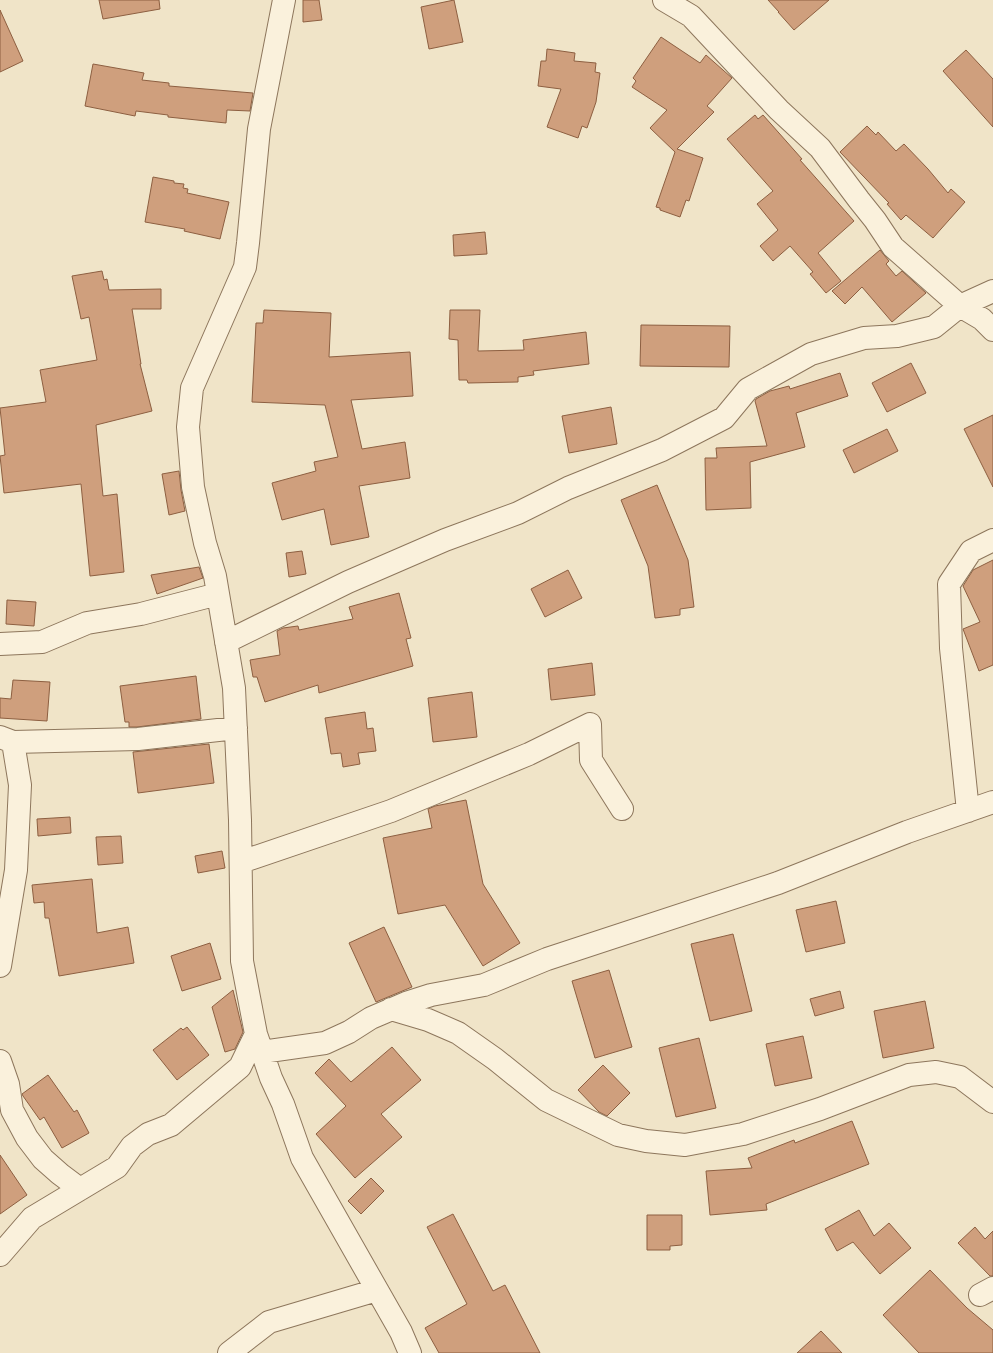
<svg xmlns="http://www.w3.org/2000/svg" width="993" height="1353" font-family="'Source Serif 4',serif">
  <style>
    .building { fill: #cf9f7d; stroke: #8d5f41 }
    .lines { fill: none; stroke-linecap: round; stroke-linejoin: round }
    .minor-casing { stroke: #8d765c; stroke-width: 24 }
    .minor { stroke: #faf1dc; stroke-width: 22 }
  </style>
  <rect width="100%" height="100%" fill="#f0e4c8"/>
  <path class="building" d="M 99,0 L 159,0 L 160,9 L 103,19 Z
    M 303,0 L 319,0 L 322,20 L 303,22 Z
    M 454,0 L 463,42 L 429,49 L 421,7 Z
    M 768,0 L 829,0 L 794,30 L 778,12 L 779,12 Z
    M 0,10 L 23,61 L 0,72 Z
    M 661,37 L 700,63 L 706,55 L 732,78 L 707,106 L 714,112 L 677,149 L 703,158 L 689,201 L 686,200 L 680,217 L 660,210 L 660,208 L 656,207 L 675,152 L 650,128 L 667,110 L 632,87 L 636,81 L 633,78 Z
    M 547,49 L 575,53 L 574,61 L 596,63 L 595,72 L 600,73 L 596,102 L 587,128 L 582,126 L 578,138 L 547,127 L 561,89 L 538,86 L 541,61 L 546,61 Z
    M 966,50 L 993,79 L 993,127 L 943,71 Z
    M 93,64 L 144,73 L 142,80 L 169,83 L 169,86 L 253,93 L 250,111 L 227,110 L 226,123 L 168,117 L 168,115 L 136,111 L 135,116 L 85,106 Z
    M 755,115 L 758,119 L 763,115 L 802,159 L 800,160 L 854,221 L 818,253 L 841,281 L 826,293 L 810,274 L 813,272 L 790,246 L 773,261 L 760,246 L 778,230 L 757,204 L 773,191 L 727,139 Z
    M 867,126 L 876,135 L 878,132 L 896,151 L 904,144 L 928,169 L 948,193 L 951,189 L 965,202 L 933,238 L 906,215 L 901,220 L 887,204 L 889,203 L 840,152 Z
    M 153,177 L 174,181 L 174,183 L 184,184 L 183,188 L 188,189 L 187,193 L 229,202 L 220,239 L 184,231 L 185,229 L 145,222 Z
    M 485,232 L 487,254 L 454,256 L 453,235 Z
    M 880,250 L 889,261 L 886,264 L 896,276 L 902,271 L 926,293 L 892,322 L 862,287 L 845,304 L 832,291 Z
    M 102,271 L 104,280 L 107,279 L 109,290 L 161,289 L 161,309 L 132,309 L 141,364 L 140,364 L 152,411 L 96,425 L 103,496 L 117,494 L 124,572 L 90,576 L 81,484 L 4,493 L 0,456 L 5,455 L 0,408 L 46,402 L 40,370 L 97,360 L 89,317 L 81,319 L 72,276 Z
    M 264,310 L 331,313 L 329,357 L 410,352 L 413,396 L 351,400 L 362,449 L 405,442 L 410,478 L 359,486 L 369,537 L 331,545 L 324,509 L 282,520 L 272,483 L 316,471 L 314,462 L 338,457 L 325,405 L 252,402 L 256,323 L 263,323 Z
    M 450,310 L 480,310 L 478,351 L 524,350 L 523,340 L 586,332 L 589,364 L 533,371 L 534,375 L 518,377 L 518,382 L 468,383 L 467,380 L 459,380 L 458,340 L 449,339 Z
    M 641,325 L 730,326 L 729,367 L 640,366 Z
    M 911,363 L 926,393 L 887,412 L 872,383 Z
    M 840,373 L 848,396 L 796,413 L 805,447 L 750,462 L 751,508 L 706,510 L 705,458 L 717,458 L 716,448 L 767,446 L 755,401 L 756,399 L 770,391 L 789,386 L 790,389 Z
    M 611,407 L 617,444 L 569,453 L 562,416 Z
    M 993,415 L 993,487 L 964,429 Z
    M 887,429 L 898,451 L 854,473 L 843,450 Z
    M 179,471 L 181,490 L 185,511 L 169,515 L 162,474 Z
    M 657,485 L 688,560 L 694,607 L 680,609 L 680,615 L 655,618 L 648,566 L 621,500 Z
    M 302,551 L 306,574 L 289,577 L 286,553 Z
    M 993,560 L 993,665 L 979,671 L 963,629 L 980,622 L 963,586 L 973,570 Z
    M 199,567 L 203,578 L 157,594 L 151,575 Z
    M 568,570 L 582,598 L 545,617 L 531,589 Z
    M 399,593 L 411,638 L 406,639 L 413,666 L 319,693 L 318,685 L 265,702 L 257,677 L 253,677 L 250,660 L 280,655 L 277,631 L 283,628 L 298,626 L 299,630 L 353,619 L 349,607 Z
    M 7,600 L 36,602 L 34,626 L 6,624 Z
    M 592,663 L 595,695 L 551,700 L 548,669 Z
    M 196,676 L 201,719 L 137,727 L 129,727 L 129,722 L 125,722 L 120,686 Z
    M 13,680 L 50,682 L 47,721 L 0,718 L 0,698 L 11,699 Z
    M 472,692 L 477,737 L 433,742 L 428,698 Z
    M 365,712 L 367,729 L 373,728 L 376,751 L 358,753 L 360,764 L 343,767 L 341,753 L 331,754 L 325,718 Z
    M 209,744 L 214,783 L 138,793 L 133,752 Z
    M 466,800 L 483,884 L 520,943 L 483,966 L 445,905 L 398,914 L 383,838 L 432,828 L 428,809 L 435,806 Z
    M 70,817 L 71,833 L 38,836 L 37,819 Z
    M 121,836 L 123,863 L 98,865 L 96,837 Z
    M 222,851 L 225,868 L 198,873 L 195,856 Z
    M 92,879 L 97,933 L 128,927 L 134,963 L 59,976 L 49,918 L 45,918 L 44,902 L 34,903 L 32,885 Z
    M 836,901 L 845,943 L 806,952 L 796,910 Z
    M 384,927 L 412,987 L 376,1002 L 349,943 Z
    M 733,934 L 752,1011 L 710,1021 L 691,944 Z
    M 210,943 L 221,979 L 182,991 L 171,956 Z
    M 609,970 L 632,1047 L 595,1058 L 572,981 Z
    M 233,990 L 243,1032 L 235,1049 L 225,1052 L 212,1007 Z
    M 840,991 L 844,1008 L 815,1016 L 810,999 Z
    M 925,1001 L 934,1048 L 883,1058 L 874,1011 Z
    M 187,1027 L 209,1055 L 177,1080 L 153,1050 L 181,1028 L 183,1030 Z
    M 803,1036 L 812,1078 L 775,1086 L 766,1044 Z
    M 699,1038 L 716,1108 L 676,1117 L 659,1048 Z
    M 392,1047 L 421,1080 L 381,1114 L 402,1137 L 355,1178 L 316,1134 L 346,1106 L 315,1073 L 329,1059 L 351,1082 Z
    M 603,1065 L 630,1093 L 607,1116 L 599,1112 L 578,1090 Z
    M 48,1075 L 74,1112 L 77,1110 L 89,1133 L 62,1148 L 44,1117 L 40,1120 L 23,1096 L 22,1094 Z
    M 852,1121 L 869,1164 L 766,1204 L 767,1210 L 710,1215 L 706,1171 L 752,1168 L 748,1158 L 794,1140 L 795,1143 Z
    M 0,1155 L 27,1195 L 0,1214 Z
    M 371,1178 L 384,1191 L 361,1214 L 348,1201 Z
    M 859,1210 L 874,1236 L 889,1223 L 911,1248 L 880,1274 L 853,1242 L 837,1251 L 825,1229 Z
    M 453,1214 L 493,1291 L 505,1285 L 540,1353 L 439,1353 L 425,1328 L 467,1304 L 427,1227 Z
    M 647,1215 L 682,1215 L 682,1245 L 670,1246 L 670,1250 L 647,1250 Z
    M 975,1227 L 985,1239 L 993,1231 L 993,1276 L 990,1276 L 958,1243 Z
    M 930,1270 L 967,1308 L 993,1330 L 993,1353 L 919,1353 L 883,1315 Z
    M 821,1331 L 842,1353 L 797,1353 Z"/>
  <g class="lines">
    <defs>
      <path id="minor" d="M 284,0 L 259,129 L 248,243 L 245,267 L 192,388 L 188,427 L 193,487 L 205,543 L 215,576 L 234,688 L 240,820 L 242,961 L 256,1034 L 271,1078 L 283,1104 L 302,1158 L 401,1332 L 410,1353
        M 664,0 L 691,16 L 779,110 L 820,148 L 859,200 L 875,220 L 893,247 L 960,306 L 993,291
        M 226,642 L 348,582 L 445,540 L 518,513 L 568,488 L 662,450 L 724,418 L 748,389 L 811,354 L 864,338 L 897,336 L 934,327 L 960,306 L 982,319 L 993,330
        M 0,644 L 42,642 L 87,623 L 141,614 L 218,594
        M 0,737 L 13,742 L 138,739 L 236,728
        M 968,811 L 951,648 L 949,584 L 971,551 L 993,540
        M 241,862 L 391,811 L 529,754 L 590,724 L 591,760 L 622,809
        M 0,966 L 16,870 L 20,785 L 13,742
        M 391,1009 L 428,1020 L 458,1033 L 495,1059 L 546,1100 L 618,1135 L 646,1141 L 685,1145 L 743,1134 L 820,1109 L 909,1075 L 936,1072 L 960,1077 L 993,1102
        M 262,1052 L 325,1043 L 349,1032 L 371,1018 L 406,1003 L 431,995 L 484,985 L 547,959 L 778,883 L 907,832 L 993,802
        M 0,1061 L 8,1084 L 12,1110 L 27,1138 L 43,1159 L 60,1174 L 80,1189
        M 0,1255 L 32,1218 L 117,1167 L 132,1146 L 148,1134 L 171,1125 L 240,1067 L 256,1034
        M 980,1295 L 993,1288
        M 229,1353 L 269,1322 L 377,1290"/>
    </defs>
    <use href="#minor" class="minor-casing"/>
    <use href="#minor" class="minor"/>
  </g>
</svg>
